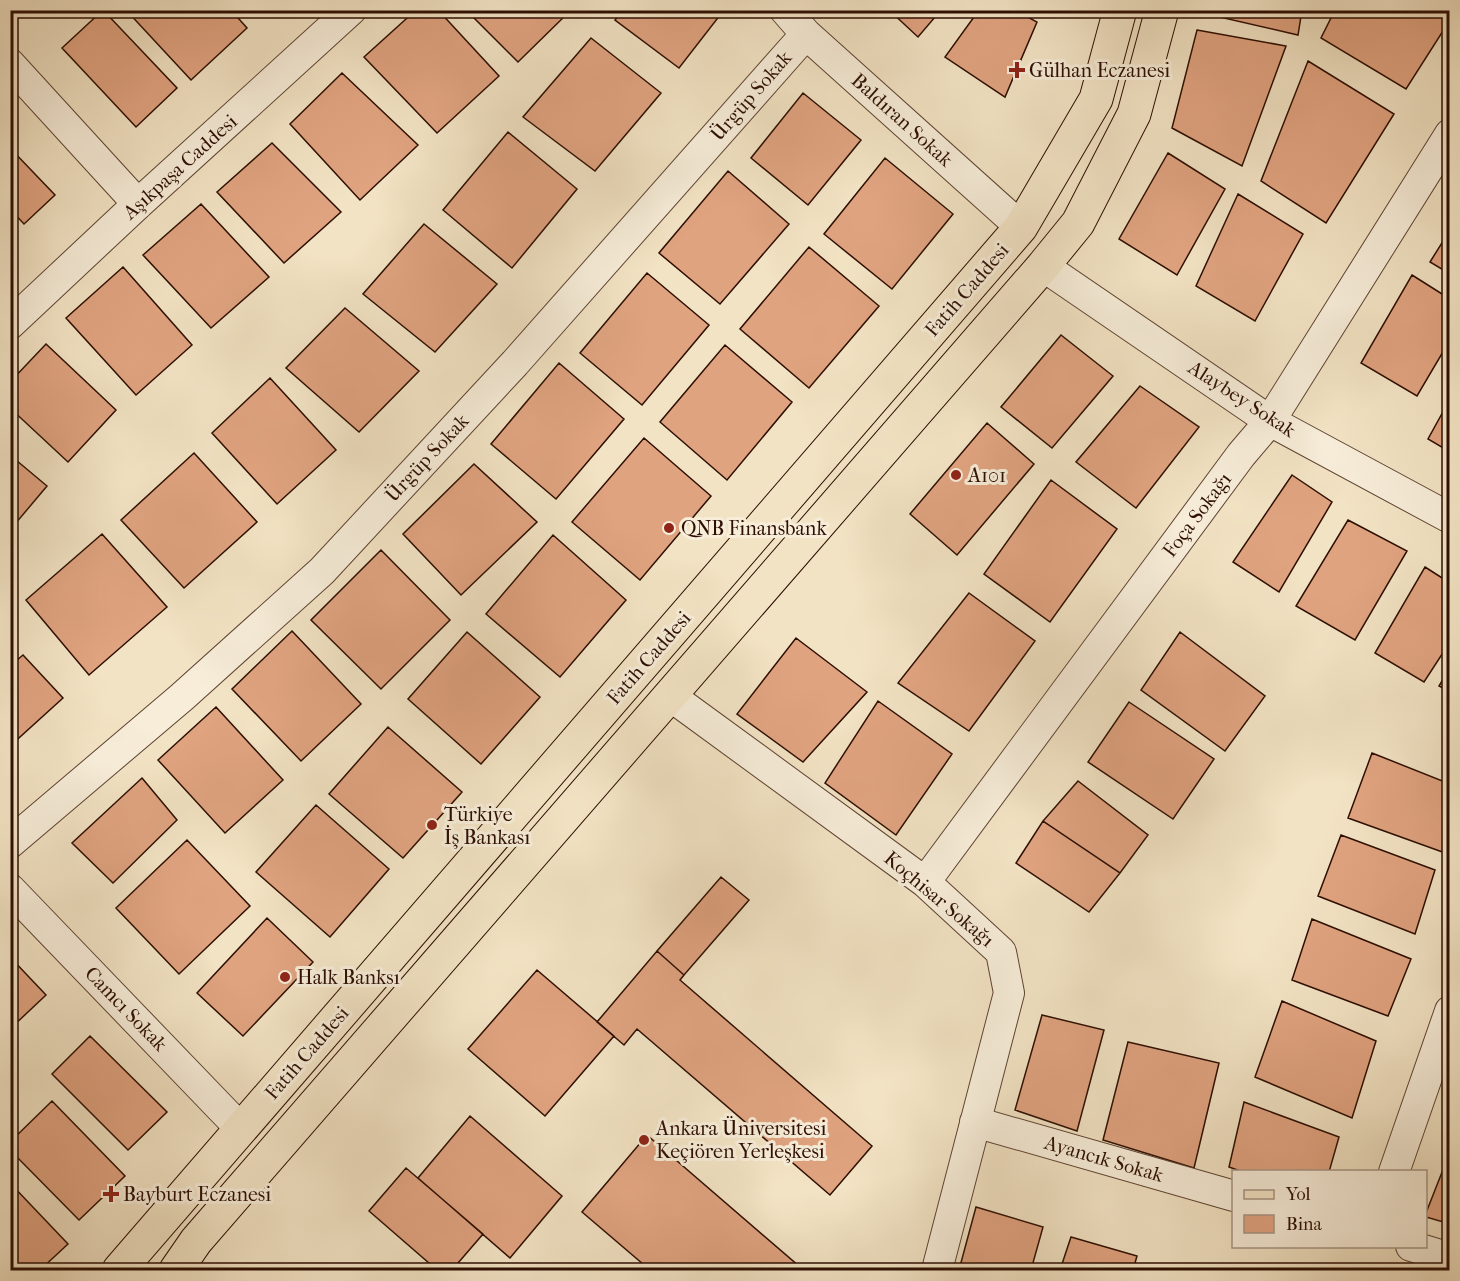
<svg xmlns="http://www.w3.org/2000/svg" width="1460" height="1281" font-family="'IM FELL French Canon',serif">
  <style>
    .building { fill: #e0a380; stroke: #2d0e02; stroke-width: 1.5 }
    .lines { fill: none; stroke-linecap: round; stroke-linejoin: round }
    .minor-casing { stroke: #5e4332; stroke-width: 32 }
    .primary-casing { stroke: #2d0e02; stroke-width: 35 }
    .minor { stroke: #f7edd9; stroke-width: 30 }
    .primary { stroke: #f2e3c4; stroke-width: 33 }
    .poi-dot { fill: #8f2418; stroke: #f7edd9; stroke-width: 2 }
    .labels { text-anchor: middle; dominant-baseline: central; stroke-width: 6; stroke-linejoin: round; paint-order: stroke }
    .poi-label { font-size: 20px; fill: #2d0e02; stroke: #f7edd9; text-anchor: start }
    .street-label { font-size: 20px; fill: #2d0e02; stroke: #f7edd9 }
  </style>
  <rect width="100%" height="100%" fill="#f2e3c4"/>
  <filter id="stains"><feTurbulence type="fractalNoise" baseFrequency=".00333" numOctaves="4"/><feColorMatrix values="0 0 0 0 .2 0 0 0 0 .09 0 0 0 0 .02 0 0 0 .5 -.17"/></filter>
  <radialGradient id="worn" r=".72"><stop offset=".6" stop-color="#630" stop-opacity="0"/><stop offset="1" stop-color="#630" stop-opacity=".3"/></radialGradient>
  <path class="building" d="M 103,10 L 177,88 L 136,127 L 62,48 Z
    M 126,10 L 231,10 L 247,28 L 191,80 Z
    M 416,10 L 438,10 L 499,76 L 437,133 L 364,57 Z
    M 466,10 L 571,10 L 518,62 Z
    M 623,10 L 724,10 L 679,68 L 615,20 Z
    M 889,10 L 941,10 L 918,37 Z
    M 979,10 L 1015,10 L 1037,22 L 1005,97 L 945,57 Z
    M 1202,10 L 1302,10 L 1298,35 L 1202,13 Z
    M 1335,10 L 1448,10 L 1450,12 L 1450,20 L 1406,89 L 1321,38 Z
    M 1197,30 L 1286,46 L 1242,166 L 1172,128 Z
    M 591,38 L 661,93 L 595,171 L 523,117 Z
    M 1308,61 L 1394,114 L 1326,223 L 1261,181 Z
    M 342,73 L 418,145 L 360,200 L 290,124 Z
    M 803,93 L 861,140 L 808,205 L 751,158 Z
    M 508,132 L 577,189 L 512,268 L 443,210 Z
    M 272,143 L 341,212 L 284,263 L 217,192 Z
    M 10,148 L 55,195 L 24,224 L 10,209 Z
    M 1168,153 L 1225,189 L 1177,275 L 1119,239 Z
    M 885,158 L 953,214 L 892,289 L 824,234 Z
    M 728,171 L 789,224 L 720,304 L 659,253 Z
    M 1238,194 L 1303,234 L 1255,321 L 1196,286 Z
    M 201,204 L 269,277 L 211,328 L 143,255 Z
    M 424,224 L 497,284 L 435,352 L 363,294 Z
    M 1450,230 L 1450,274 L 1430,262 Z
    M 809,247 L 879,306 L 809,388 L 740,329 Z
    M 123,267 L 192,345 L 136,395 L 66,318 Z
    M 647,273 L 709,325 L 642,405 L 580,353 Z
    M 1412,275 L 1450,299 L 1450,340 L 1417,396 L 1361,363 Z
    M 345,308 L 419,371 L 359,432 L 286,368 Z
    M 1061,335 L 1113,376 L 1052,448 L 1001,407 Z
    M 46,344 L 116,410 L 68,462 L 10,408 L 10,382 Z
    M 725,345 L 792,402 L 727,480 L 660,422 Z
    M 559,363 L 624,419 L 556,499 L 491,444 Z
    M 270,378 L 336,450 L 277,504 L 212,433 Z
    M 1140,386 L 1199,427 L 1136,508 L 1076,462 Z
    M 1450,399 L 1450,452 L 1428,439 Z
    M 987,423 L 1034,464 L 957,555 L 910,514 Z
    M 644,438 L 711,496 L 640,580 L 572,522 Z
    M 194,453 L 257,522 L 184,588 L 121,520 Z
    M 10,455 L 47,486 L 10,530 Z
    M 474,464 L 537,522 L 461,595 L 403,534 Z
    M 1292,475 L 1332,502 L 1279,592 L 1233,562 Z
    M 1051,480 L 1117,529 L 1050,622 L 984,574 Z
    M 1348,520 L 1407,551 L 1355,640 L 1296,606 Z
    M 102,534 L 167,607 L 89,675 L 26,600 Z
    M 553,535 L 626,600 L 560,677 L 486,614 Z
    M 381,550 L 450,620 L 381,689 L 311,620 Z
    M 1425,567 L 1450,583 L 1450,642 L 1424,682 L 1375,653 Z
    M 969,593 L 1035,641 L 969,731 L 898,683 Z
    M 292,631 L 361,704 L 301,761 L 232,689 Z
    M 467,632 L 540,697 L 481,764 L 408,699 Z
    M 1180,632 L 1265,696 L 1225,751 L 1141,690 Z
    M 796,638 L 867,692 L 803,762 L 737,714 Z
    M 23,655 L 63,698 L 10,746 L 10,666 Z
    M 1450,668 L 1450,692 L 1439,686 Z
    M 878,701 L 952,754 L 896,835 L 825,783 Z
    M 1129,702 L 1214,759 L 1173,819 L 1088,762 Z
    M 216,707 L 283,780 L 225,833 L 158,760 Z
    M 388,727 L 462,792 L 403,858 L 329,794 Z
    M 1372,753 L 1450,784 L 1450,849 L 1448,854 L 1348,818 Z
    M 142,778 L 177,820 L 113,883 L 72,843 Z
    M 1078,781 L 1148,835 L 1120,873 L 1043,821 Z
    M 316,805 L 389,869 L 330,937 L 256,872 Z
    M 1043,821 L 1120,873 L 1089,912 L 1016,863 Z
    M 1341,835 L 1435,870 L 1415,934 L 1318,896 Z
    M 187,840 L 250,906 L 179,974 L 116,908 Z
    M 721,877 L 749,900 L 684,975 L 657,951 Z
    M 267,918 L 313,962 L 243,1036 L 197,993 Z
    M 1312,919 L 1411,959 L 1388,1016 L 1292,980 Z
    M 657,951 L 684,975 L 680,980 L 872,1146 L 830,1195 L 637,1029 L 624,1045 L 597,1022 Z
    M 10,957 L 46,995 L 11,1028 L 10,1028 Z
    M 537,970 L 614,1036 L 545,1116 L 468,1049 Z
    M 1282,1001 L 1376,1041 L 1352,1118 L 1255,1077 Z
    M 1042,1015 L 1104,1030 L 1077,1131 L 1015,1110 Z
    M 90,1036 L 167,1112 L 128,1150 L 52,1074 Z
    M 1128,1042 L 1219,1063 L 1194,1168 L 1103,1140 Z
    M 52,1101 L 125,1176 L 79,1220 L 10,1150 L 10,1142 Z
    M 1244,1102 L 1339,1137 L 1329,1172 L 1243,1172 L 1229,1167 Z
    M 470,1116 L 562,1196 L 510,1258 L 418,1178 Z
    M 647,1135 L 800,1267 L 798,1270 L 650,1270 L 582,1212 Z
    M 1446,1162 L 1450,1164 L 1450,1224 L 1426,1217 L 1426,1213 Z
    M 406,1168 L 483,1234 L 452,1270 L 437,1270 L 369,1211 Z
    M 10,1183 L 68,1244 L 40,1270 L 10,1270 Z
    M 976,1207 L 1043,1227 L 1031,1270 L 959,1270 Z
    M 1071,1237 L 1137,1256 L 1133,1270 L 1060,1270 Z"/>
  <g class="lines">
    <defs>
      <path id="minor" d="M 785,10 L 806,34 L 1021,227
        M 10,64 L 138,204
        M 1043,266 L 1270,421 L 1450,518
        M 10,324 L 138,204 L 351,10
        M 669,695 L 925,882 L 1001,952 L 1009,993 L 937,1270
        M 10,843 L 182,697 L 322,571 L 515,363 L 806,34
        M 925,882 L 1241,455 L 1270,421 L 1450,134
        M 10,889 L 241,1129
        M 975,1122 L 1234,1196
        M 1394,1172 L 1450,1011
        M 1411,1246 L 1450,1258"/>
      <path id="primary" d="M 119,1270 L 1021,227 L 1096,99 L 1120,10
        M 176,1270 L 196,1241 L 1043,266 L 1078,223 L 1134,114 L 1162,10"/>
    </defs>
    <use href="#minor" class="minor-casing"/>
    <use href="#primary" class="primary-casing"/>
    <use href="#minor" class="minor"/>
    <use href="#primary" class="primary"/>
  </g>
  <g class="poi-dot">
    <path d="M1014 61h6v6h6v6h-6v6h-6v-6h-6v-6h6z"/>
    <circle cx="956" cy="475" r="6"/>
    <circle cx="669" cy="528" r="6"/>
    <circle cx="432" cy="825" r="6"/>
    <circle cx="285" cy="977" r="6"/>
    <circle cx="644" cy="1140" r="6"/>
    <path d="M108 1185h6v6h6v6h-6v6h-6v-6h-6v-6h6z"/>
  </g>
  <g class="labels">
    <g class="poi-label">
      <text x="1029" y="70">Gülhan Eczanesi</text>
      <text x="968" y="475">A101</text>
      <text x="681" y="528">QNB Finansbank</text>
      <text x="444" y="814">Türkiye<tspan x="444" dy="23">İş Bankası</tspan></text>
      <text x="297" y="977">Halk Banksı</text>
      <text x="656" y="1128">Ankara Üniversitesi<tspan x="656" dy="23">Keçiören Yerleşkesi</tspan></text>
      <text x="123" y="1194">Bayburt Eczanesi</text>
    </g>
    <g class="street-label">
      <text transform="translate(751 96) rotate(-49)">Ürgüp Sokak</text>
      <text transform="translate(902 120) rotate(42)">Baldıran Sokak</text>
      <text transform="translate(180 167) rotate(-42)">Aşıkpaşa Caddesi</text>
      <text transform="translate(967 290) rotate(-49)">Fatih Caddesi</text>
      <text transform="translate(1242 399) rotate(33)">Alaybey Sokak</text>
      <text transform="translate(427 458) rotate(-47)">Ürgüp Sokak</text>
      <text transform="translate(1197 515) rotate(-53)">Foça Sokağı</text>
      <text transform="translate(649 658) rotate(-49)">Fatih Caddesi</text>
      <text transform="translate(939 899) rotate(40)">Koçhisar Sokağı</text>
      <text transform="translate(126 1009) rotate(46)">Camcı Sokak</text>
      <text transform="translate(307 1053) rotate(-49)">Fatih Caddesi</text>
      <text transform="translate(1104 1159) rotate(16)">Ayancık Sokak</text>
    </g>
  </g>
  <rect width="1460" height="1281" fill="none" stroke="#f2e3c4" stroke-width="36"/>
  <rect x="12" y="12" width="1436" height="1257" fill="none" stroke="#2d0e02" stroke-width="3"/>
  <rect x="18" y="18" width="1424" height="1245" fill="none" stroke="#2d0e02" stroke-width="1.5"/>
  <rect x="1232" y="1170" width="195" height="78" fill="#f7edd9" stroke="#a69483" stroke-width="1.5"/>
  <rect x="1244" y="1190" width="30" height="9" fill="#f2e3c4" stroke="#a69483" stroke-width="1.5"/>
  <text x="1286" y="1200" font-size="18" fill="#2d0e02">Yol</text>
  <rect x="1244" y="1215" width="30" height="18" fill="#e0a380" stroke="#a69483" stroke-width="1.5"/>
  <text x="1286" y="1230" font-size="18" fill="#2d0e02">Bina</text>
  <rect width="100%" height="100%" filter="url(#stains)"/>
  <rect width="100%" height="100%" fill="url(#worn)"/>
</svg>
